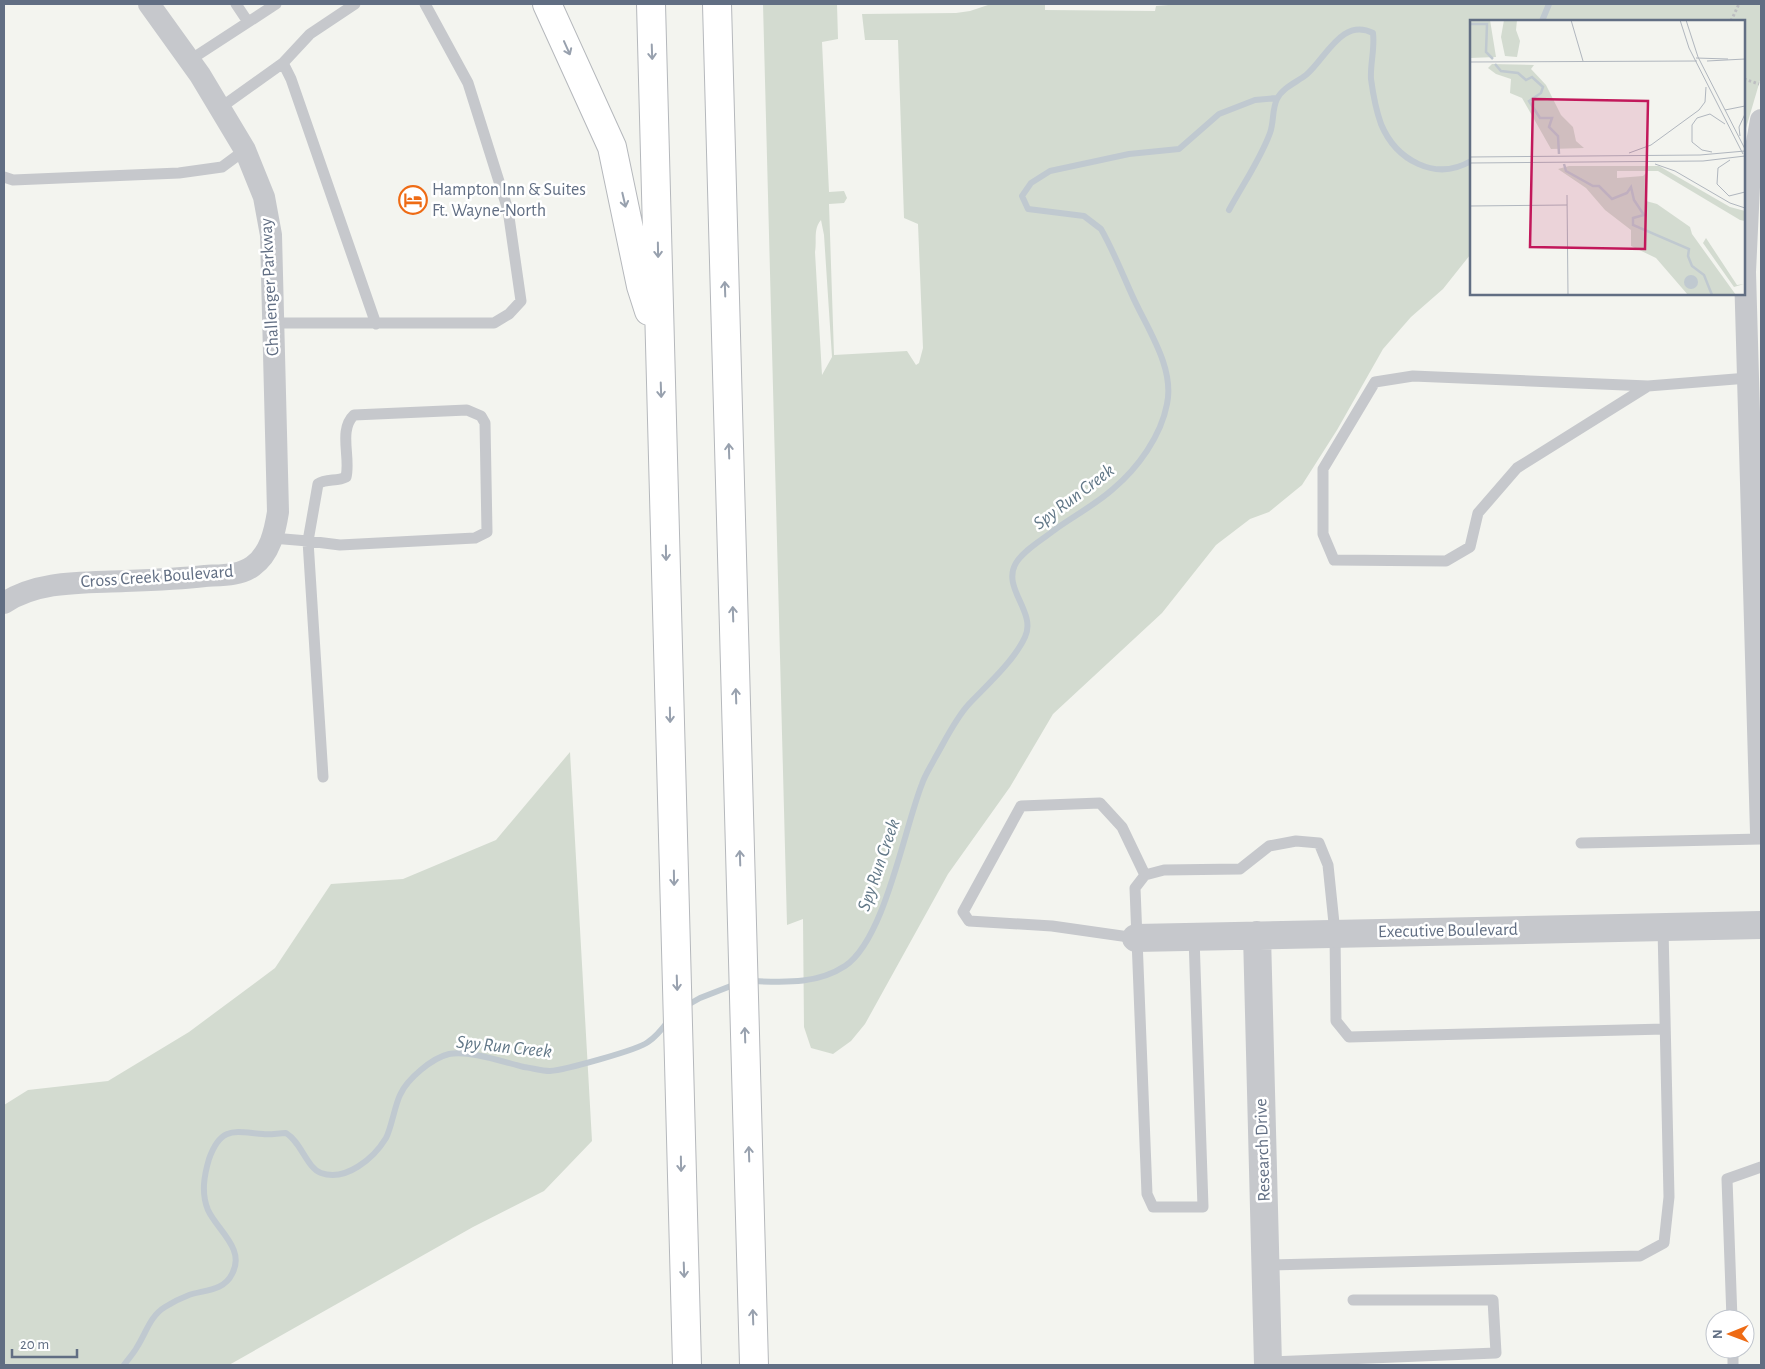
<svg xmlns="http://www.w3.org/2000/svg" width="1765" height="1369" font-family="'Alegreya Sans',sans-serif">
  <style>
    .green { fill: #d3dbd0; fill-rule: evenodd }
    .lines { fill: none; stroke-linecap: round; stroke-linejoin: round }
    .stream { stroke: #c0c9d0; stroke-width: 6 }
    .motorway-casing { stroke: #b5b8bc; stroke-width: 30 }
    .path { stroke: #bdbec1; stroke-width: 3; stroke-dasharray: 2.5 2.5; stroke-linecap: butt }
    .service { stroke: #c6c8cc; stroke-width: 11 }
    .minor { stroke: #c6c8cc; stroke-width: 22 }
    .tertiary { stroke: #c6c8cc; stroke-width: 28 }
    .motorway { stroke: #fff; stroke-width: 28 }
    .oneway { stroke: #98a1ae }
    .labels { text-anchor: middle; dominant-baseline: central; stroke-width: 5; stroke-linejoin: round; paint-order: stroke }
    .poi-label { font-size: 18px; fill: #616e83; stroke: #fff; text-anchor: start }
    .street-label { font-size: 18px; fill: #616e83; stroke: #fff }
    .water-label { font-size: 19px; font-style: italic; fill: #617787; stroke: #fff }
    .inset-river { fill: none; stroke: #c0c9d0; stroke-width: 2.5 }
    .inset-road { fill: none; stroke: #b0b6be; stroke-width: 1 }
    .view { fill: #c2185b; fill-opacity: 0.15; stroke: #c2185b; stroke-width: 2.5 }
    .inset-edge { fill: none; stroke: #616e83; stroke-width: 2.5 }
  </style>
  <rect width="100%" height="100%" fill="#f3f4ef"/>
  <path class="green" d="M 763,4 L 837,4 L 838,39 L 822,42 L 829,192 L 844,191 L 847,198 L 844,203 L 829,204 L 834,355 L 907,351 L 916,365 L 919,363 L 923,348 L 918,224 L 904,218 L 898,40 L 865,40 L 862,14 L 956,13 L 970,11 L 991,4 L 1045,4 L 1045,10 L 1155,11 L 1156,6 L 1181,4 L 1761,4 L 1761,77 L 1744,135 L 1744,21 L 1471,21 L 1470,255 L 1443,289 L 1411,317 L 1383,349 L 1337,430 L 1302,485 L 1269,512 L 1250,519 L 1216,545 L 1162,613 L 1053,714 L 1010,787 L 948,874 L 865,1024 L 851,1041 L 833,1054 L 811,1048 L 804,1027 L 803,919 L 787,925 ZM 821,220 L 824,235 L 832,357 L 822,375 L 815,252 C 817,241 813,229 821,220 Z
    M 570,752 L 592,1141 L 544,1191 L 473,1227 L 229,1365 L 4,1365 L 4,1105 L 28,1090 L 108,1081 L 189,1032 L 275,968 L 331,884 L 403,879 L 496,840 Z"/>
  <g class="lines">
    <path class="stream" d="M 1542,21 L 1549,4
      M 1229,210 C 1243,184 1260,160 1270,133 C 1274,122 1272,109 1277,99 C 1282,88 1297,82 1306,75 C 1326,58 1342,17 1373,33 C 1375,49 1370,64 1371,79 C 1373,94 1376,110 1381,124 C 1396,160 1435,182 1471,161
      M 751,981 C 783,982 816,985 845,966 C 885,939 904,829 922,784 C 925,775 931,766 935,758 C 945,741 955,719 969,704 C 986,686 1014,661 1025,637 C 1037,612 1001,588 1016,563 C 1024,550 1042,540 1053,531 C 1072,517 1095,505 1113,489 C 1138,468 1161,436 1167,404 C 1175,367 1146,327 1132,295 C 1122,273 1113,250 1101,229 L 1084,216 L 1028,209 L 1022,196 L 1031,183 L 1050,171 L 1129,154 L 1179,149 L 1219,114 L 1255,100 L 1277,98
      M 684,1007 L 700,998 L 736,984
      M 124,1365 C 128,1359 134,1353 137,1347 C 146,1333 150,1316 165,1307 C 173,1302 181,1298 189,1295 C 204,1290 224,1291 232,1274 C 246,1249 217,1230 208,1210 C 201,1193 204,1176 209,1159 C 221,1125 235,1132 263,1134 C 271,1135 278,1133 286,1133 C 301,1142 307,1168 321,1173 C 346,1182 374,1158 386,1138 C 391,1129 395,1105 400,1095 C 407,1079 432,1058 449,1054 C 470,1050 503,1062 524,1067 C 532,1068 542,1071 550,1071 C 564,1070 638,1050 648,1042 C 656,1037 663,1028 669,1020"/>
    <defs>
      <path id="motorway" d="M 547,4 L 612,147 L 641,286 L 649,311
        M 651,4 L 687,1365
        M 717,4 L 754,1365"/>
    </defs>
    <use href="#motorway" class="motorway-casing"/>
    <path class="path" d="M 1731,21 L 1739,4
      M 1744,79 L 1759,84"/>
    <path class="service" d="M 236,4 L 248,22
      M 190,60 L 276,4
      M 283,63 L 291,79 L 376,324
      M 220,108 L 283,63 L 310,34 L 355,4
      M 4,177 L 13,180 L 179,173 L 222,167 L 245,150
      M 273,323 L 494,323 L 509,314 L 521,301 L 508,210 L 468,83 L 425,4
      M 1648,386 L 1413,376 L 1375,382 L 1323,469 L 1323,534 L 1334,560 L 1446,561 L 1470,547 L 1478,513 L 1517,468 L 1648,386 L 1748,378
      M 467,410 L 481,416 L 485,423 L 487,532 L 475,538 L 340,545 L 308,541 L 318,484 C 326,478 337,482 346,477 C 351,458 338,430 354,415 Z
      M 272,538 L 308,541 L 323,777
      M 1581,843 L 1761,839
      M 1194,937 L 1203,1207 L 1153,1207 L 1147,1194 L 1135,888 L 1145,875 L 1164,870 L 1240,869 L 1269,846 L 1296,841 L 1319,843 L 1328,865 L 1335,933 L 1336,1021 L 1349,1037 L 1665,1029
      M 1136,938 L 1052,926 L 969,921 L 963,912 L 1021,806 L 1100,803 L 1122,827 L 1145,875
      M 1266,1265 L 1640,1256 L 1664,1243 L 1669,1197 L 1663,928
      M 1732,1319 L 1727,1179 L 1761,1167
      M 1733,1349 L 1733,1365
      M 1268,1362 L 1496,1353 L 1493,1300 L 1353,1300"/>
    <path class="minor" d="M 1761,120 L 1749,187 L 1745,272 L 1761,833
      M 4,603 C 39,580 84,583 125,581 C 152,580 179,579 205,576 C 220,575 240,576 253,566 C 270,554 275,531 278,512 L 271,235 L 264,197 L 245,150 L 200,75 L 149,4"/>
    <path class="tertiary" d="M 1257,935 L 1268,1365
      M 1136,938 L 1761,925"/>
    <use href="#motorway" class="motorway"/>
  </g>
  <defs><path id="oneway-shaft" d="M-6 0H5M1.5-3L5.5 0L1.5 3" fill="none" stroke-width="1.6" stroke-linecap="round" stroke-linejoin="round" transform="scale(1.25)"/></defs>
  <g class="oneway">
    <use href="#oneway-shaft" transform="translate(567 48) rotate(66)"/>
    <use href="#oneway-shaft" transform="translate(652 52) rotate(88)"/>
    <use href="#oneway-shaft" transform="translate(624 200) rotate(77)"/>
    <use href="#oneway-shaft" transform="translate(658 250) rotate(89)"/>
    <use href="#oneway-shaft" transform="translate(725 289) rotate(-92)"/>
    <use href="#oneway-shaft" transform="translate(661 390) rotate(88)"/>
    <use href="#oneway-shaft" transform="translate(729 451) rotate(-92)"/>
    <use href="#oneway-shaft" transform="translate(666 553) rotate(89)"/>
    <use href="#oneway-shaft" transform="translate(733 614) rotate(-92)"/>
    <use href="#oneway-shaft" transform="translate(736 696) rotate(-92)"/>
    <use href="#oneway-shaft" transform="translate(670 715) rotate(89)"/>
    <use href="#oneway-shaft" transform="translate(740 858) rotate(-92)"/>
    <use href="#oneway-shaft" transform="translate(674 878) rotate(89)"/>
    <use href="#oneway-shaft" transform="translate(677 983) rotate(88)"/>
    <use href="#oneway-shaft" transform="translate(745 1035) rotate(-92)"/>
    <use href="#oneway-shaft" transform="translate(749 1154) rotate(-92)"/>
    <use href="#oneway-shaft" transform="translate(681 1164) rotate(89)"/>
    <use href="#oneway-shaft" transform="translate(684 1270) rotate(88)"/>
    <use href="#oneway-shaft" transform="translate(753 1317) rotate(-92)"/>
  </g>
  <defs>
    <symbol id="hotel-ring" viewBox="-11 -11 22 22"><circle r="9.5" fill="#fff" stroke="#ee6b15" stroke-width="1.5"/><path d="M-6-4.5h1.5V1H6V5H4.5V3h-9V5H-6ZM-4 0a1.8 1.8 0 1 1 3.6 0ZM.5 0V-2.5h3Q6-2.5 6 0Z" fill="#ee6b15"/></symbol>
  </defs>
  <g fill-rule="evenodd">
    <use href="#hotel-ring" x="397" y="184" width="32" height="32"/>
  </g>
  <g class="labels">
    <g class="poi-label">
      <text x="432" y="190">Hampton Inn &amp; Suites<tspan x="432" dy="21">Ft. Wayne-North</tspan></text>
    </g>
    <g class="street-label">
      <text transform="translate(270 287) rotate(-93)">Challenger Parkway</text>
      <text transform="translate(157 577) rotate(-4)">Cross Creek Boulevard</text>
      <text transform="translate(1448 931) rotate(-1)">Executive Boulevard</text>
      <text transform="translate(1263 1150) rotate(-92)">Research Drive</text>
    </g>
    <g class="water-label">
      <text transform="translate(1074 497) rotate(-37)">Spy Run Creek</text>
      <text transform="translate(879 865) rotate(-71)">Spy Run Creek</text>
      <text transform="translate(504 1047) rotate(6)">Spy Run Creek</text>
    </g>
  </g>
  <g transform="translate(1470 20)">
    <rect width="275" height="275" fill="#f3f4ef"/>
    <path d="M 0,0 L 20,0 L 26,37 L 0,38 ZM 34,0 L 47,0 L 46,10 L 50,21 L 47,37 L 35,36 L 31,17 ZM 22,44 L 64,45 L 61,49 L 76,65 L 91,95 L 103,107 L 106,121 L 114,128 L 81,129 L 52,78 L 40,73 L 41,59 L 26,54 L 18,48 ZM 99,146 L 189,146 L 260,187 L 275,191 L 275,201 L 270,200 L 188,151 L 147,151 L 147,158 L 173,156 L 176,153 L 176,181 L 187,184 L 220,207 L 222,214 L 266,275 L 218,275 L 186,238 L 161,226 L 161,210 L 135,190 L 116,168 L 88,149 ZM 236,218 L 267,265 L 274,264 L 264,267 L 233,223 Z" fill="#d3dbd0"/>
    <path d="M214 262a7 7 0 1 1 14 0a7 7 0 1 1-14 0Z" fill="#c0c9d0"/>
    <path class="inset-river" d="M 0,4 L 17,4 L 16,32 L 23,39M 25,44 L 31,51 L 48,53 L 56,60 L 62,57 L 73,67 L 71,73 L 59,81 L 70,98 L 82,98 L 79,107 L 88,116 L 89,134M 94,144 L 96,151 L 123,166 L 129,166 L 142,179 L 157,173 L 161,167 L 164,180 L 174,195 L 163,198 L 163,205 L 219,229 L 218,236 L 222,246 L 234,255 L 242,275"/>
    <path class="inset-road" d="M 101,0 L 113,41M 210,0 L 219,28 L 273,134M 216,0 L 228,37 L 275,129M 226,38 L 258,39M 237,41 L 275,39M 0,42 L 227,41M 255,90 L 275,86M 270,116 L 269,107 L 275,94M 242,132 L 232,130 L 222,122 L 222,105 L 227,98 L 240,94 L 255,104M 159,133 L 181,125 L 229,90 L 235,82 L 236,67M 0,137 L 230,135 L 275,131M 260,140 L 248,148 L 247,164 L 259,176 L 275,172M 0,143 L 233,141 L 275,136M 185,144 L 205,151 L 260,183 L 275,188M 97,175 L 98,275M 0,186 L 97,185"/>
    <path class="view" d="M 63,79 L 178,81 L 175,229 L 60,227 Z"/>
    <rect width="275" height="275" class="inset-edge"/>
  </g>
  <rect width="1765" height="1369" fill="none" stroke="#616e83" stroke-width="10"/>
  <g transform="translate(1730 1334) rotate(269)"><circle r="24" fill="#ffffff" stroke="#c0c5cd"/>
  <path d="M0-4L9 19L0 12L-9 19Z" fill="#ee6b15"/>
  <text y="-8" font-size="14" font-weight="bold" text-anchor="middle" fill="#616e83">N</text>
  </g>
  <path d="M12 1349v8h65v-8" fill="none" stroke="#616e83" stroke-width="2.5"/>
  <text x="20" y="1349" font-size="15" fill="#616e83" stroke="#ffffff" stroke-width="4" paint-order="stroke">20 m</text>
</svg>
